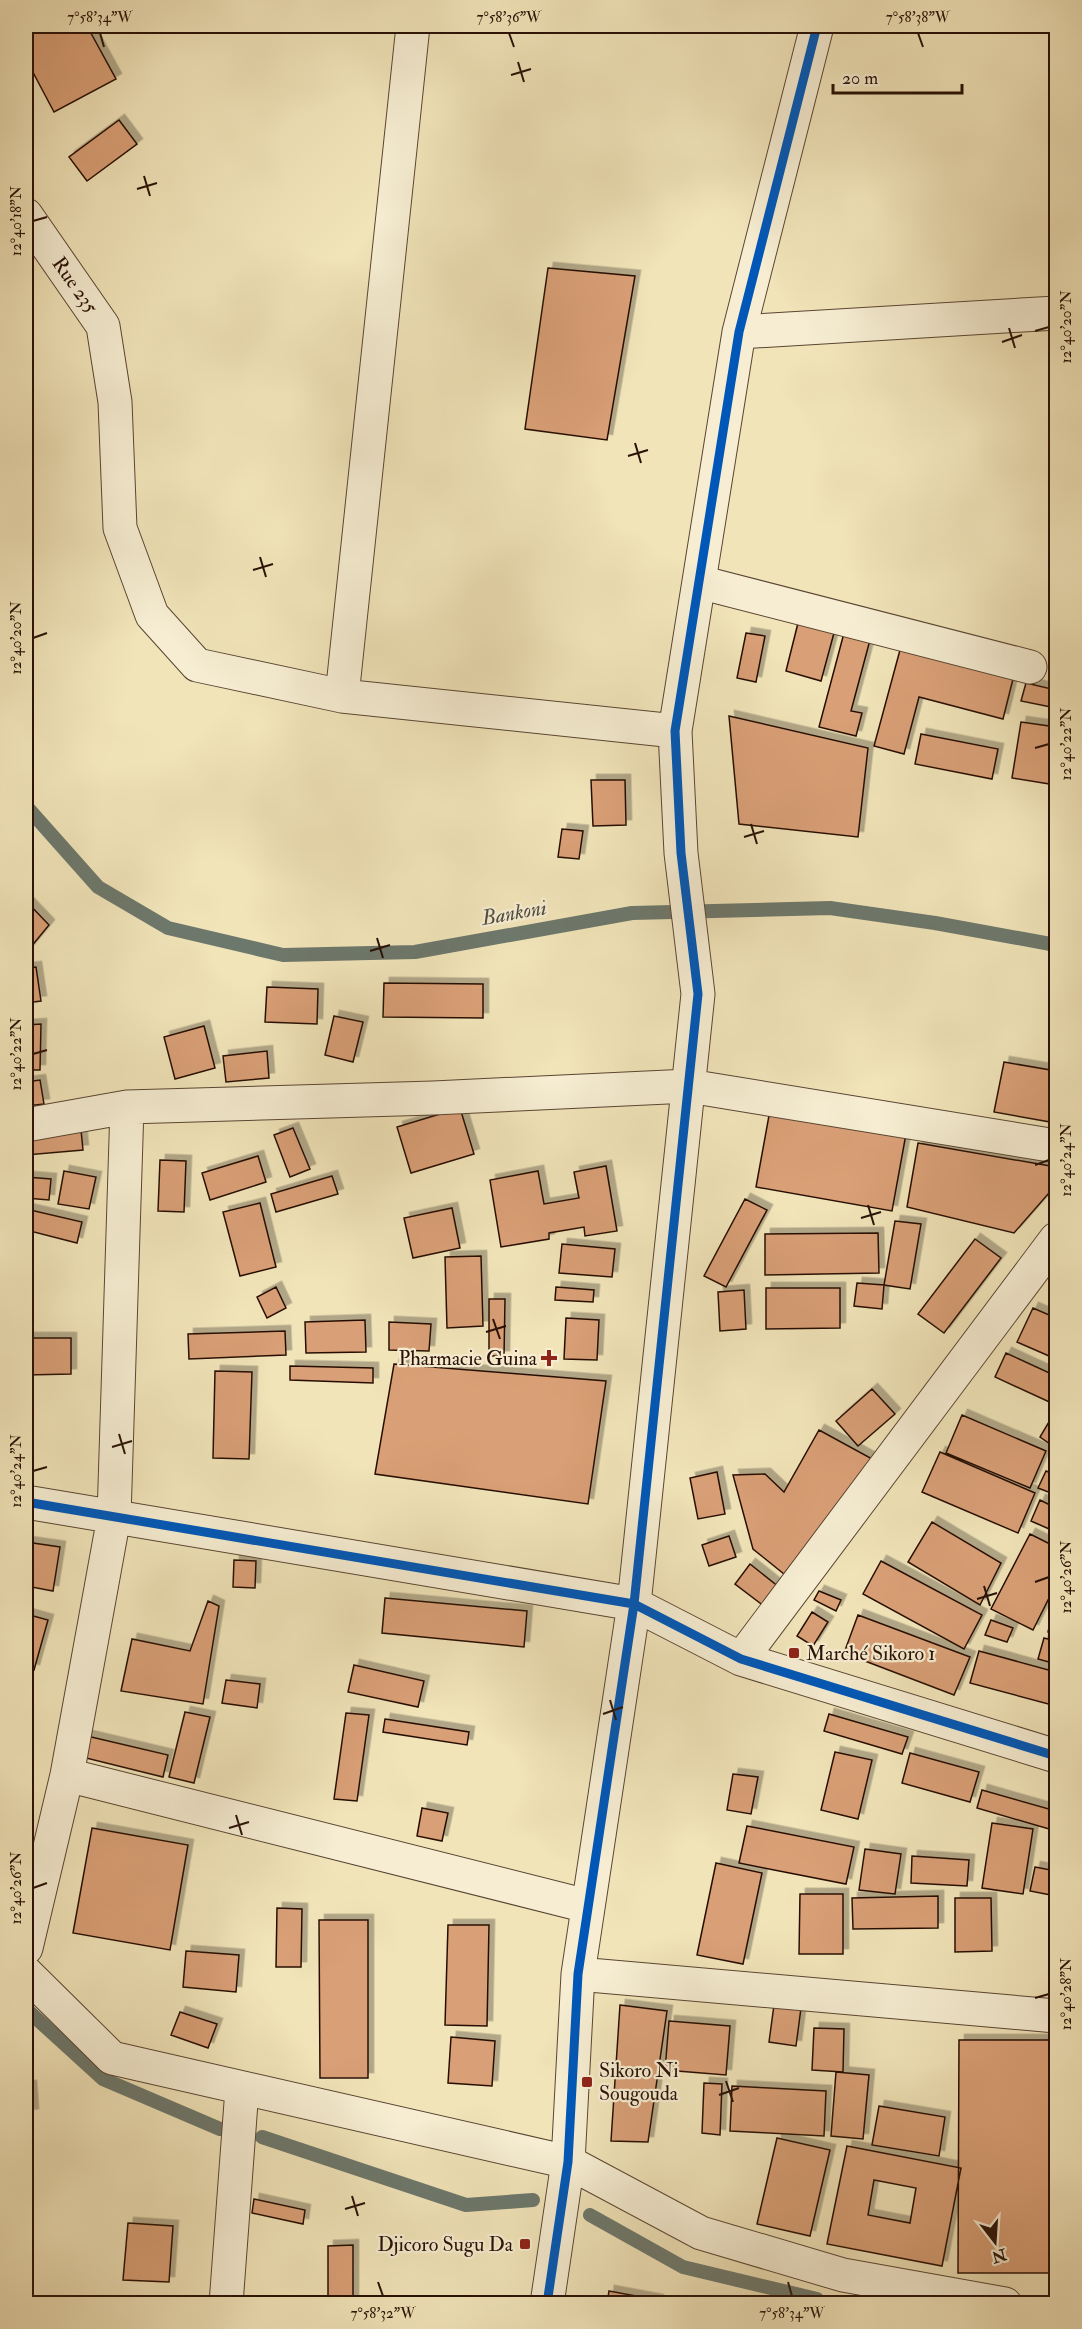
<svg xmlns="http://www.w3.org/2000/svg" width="1082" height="2329" font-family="'IM FELL Double Pica',serif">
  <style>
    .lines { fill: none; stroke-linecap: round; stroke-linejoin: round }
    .stream { stroke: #6d786c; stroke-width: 14 }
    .building { fill: #d99f76; stroke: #281005; stroke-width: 1.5; fill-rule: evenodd; filter: url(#shadow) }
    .minor-casing { stroke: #5a4532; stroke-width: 35 }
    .minor { stroke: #f6edd2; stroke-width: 33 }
    .cycleway-casing { stroke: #f6edd2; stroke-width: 13 }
    .cycleway { stroke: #0057b8; stroke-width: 9 }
    .ticks { fill: none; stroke: #281005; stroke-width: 2 }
    .poi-dot { fill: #8f2418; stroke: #f6edd2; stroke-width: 2 }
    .labels { text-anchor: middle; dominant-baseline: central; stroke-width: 4.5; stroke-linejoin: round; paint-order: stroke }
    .street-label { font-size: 20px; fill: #281005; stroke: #f6edd2 }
    .poi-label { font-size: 20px; fill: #281005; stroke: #f6edd2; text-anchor: end }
    .water-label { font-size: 21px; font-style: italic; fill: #504d41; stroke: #f6edd2 }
    .neatline { fill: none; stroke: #281005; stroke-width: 2 }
    .ticks-label { font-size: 15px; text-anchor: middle; fill: #281005 }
  </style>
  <defs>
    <filter id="shadow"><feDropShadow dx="5.5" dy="-5.5" stdDeviation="0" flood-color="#0004"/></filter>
  </defs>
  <rect width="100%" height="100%" fill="#f1e4b9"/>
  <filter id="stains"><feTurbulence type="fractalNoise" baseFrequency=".00333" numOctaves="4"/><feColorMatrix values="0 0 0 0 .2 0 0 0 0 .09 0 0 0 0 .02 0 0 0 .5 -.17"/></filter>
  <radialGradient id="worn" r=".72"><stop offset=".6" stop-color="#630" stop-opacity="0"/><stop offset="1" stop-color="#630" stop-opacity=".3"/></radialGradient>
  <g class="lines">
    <path class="stream" d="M 26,806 L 98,887 L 168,928 L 283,955 L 415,952 L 632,913 L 830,908 L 935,923 L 1056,945
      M 26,2009 L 103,2079 L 220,2129
      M 262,2137 L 466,2205 L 533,2200
      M 590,2215 L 683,2267 L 817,2299"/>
  </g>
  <path class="building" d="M 26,26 L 87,26 L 116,79 L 54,112 L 26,59 Z
    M 119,120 L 137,144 L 87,181 L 69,157 Z
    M 548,268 L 635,276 L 607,440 L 525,429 Z
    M 798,623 L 834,633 L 821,681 L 786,671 Z
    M 746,633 L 765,636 L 756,682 L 737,678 Z
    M 844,633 L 870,640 L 851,711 L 862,713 L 856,736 L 819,727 Z
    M 900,650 L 1013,679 L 1003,719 L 919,697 L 904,754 L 874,746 Z
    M 1026,683 L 1056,690 L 1056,708 L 1021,701 Z
    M 729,716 L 868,748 L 858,837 L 739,824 Z
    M 1021,722 L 1056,727 L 1056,785 L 1012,778 Z
    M 921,734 L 998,749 L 992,779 L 915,764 Z
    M 591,780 L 625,780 L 626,825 L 593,826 Z
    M 562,829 L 583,831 L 579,859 L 558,857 Z
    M 26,901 L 49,925 L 26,953 Z
    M 36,967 L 41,1001 L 26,1003 L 26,968 Z
    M 384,983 L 483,984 L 483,1018 L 383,1017 Z
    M 267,987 L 318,989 L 317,1024 L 265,1022 Z
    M 334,1016 L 363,1022 L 353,1062 L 325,1055 Z
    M 41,1024 L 40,1070 L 26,1070 L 26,1025 Z
    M 204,1026 L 215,1068 L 175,1079 L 164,1037 Z
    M 267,1051 L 269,1078 L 226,1082 L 223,1056 Z
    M 1004,1062 L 1056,1071 L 1056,1123 L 994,1112 Z
    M 40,1080 L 44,1104 L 26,1106 L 26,1082 Z
    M 460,1108 L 474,1154 L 411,1173 L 397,1127 Z
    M 770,1110 L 906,1134 L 892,1211 L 756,1187 Z
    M 293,1128 L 310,1169 L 290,1177 L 274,1135 Z
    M 81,1130 L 83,1150 L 26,1155 L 26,1134 Z
    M 918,1143 L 1056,1167 L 1056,1185 L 1014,1233 L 907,1207 Z
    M 258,1156 L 266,1182 L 210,1200 L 202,1173 Z
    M 160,1160 L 186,1161 L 184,1212 L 158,1211 Z
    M 606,1166 L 617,1231 L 585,1236 L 584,1227 L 549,1233 L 549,1239 L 501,1247 L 490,1180 L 538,1171 L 544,1204 L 579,1198 L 574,1172 Z
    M 64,1171 L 96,1177 L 89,1209 L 58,1204 Z
    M 332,1176 L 338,1194 L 276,1212 L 271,1194 Z
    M 26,1177 L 51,1179 L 49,1200 L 26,1198 Z
    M 745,1199 L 767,1210 L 726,1287 L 704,1276 Z
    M 260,1203 L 276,1267 L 240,1276 L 223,1212 Z
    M 452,1208 L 460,1248 L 413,1258 L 404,1218 Z
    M 26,1209 L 82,1222 L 77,1243 L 26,1230 Z
    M 895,1221 L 921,1224 L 910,1289 L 884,1285 Z
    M 878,1233 L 879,1273 L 765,1275 L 765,1234 Z
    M 975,1239 L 1001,1258 L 944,1333 L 918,1314 Z
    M 562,1244 L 615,1249 L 612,1277 L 559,1273 Z
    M 481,1256 L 483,1326 L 447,1328 L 445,1257 Z
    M 857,1283 L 884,1285 L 882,1309 L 854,1306 Z
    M 276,1287 L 286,1308 L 267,1318 L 257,1297 Z
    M 556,1287 L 594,1290 L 593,1302 L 555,1300 Z
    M 766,1288 L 840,1288 L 840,1328 L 766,1329 Z
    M 744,1290 L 746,1329 L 720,1331 L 718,1292 Z
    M 489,1299 L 505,1299 L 504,1356 L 489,1356 Z
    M 1033,1308 L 1056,1318 L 1056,1359 L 1017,1342 Z
    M 566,1318 L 599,1320 L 597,1360 L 564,1359 Z
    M 365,1320 L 366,1352 L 306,1353 L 305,1322 Z
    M 389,1322 L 431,1324 L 429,1351 L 389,1350 Z
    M 285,1331 L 286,1355 L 189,1359 L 188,1334 Z
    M 26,1338 L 71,1338 L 71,1374 L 26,1375 Z
    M 1006,1353 L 1056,1376 L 1056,1405 L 995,1377 Z
    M 394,1364 L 606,1381 L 588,1504 L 375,1474 Z
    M 290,1366 L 373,1368 L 373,1383 L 290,1380 Z
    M 215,1371 L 252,1372 L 249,1459 L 213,1458 Z
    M 872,1389 L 895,1414 L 858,1446 L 836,1421 Z
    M 1056,1410 L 1056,1448 L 1040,1437 Z
    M 962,1415 L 1046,1451 L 1030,1488 L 946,1453 Z
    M 819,1430 L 874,1460 L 784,1574 L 753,1549 L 733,1475 L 765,1474 L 784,1492 Z
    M 940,1452 L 1035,1493 L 1018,1533 L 922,1492 Z
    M 1046,1471 L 1056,1475 L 1056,1495 L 1038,1488 Z
    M 717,1472 L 725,1514 L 698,1519 L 690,1478 Z
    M 1040,1500 L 1056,1508 L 1056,1532 L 1031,1521 Z
    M 932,1522 L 1001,1563 L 980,1605 L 908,1562 Z
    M 1030,1534 L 1056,1547 L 1056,1584 L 1033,1630 L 991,1609 Z
    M 729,1536 L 736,1557 L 709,1566 L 702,1545 Z
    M 26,1542 L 60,1547 L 53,1591 L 26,1586 Z
    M 234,1560 L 256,1561 L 255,1588 L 233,1587 Z
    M 881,1561 L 982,1615 L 964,1649 L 863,1594 Z
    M 750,1564 L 784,1591 L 769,1610 L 735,1584 Z
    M 819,1591 L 841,1600 L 836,1611 L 814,1600 Z
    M 385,1598 L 527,1611 L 524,1647 L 382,1633 Z
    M 1056,1600 L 1056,1634 L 1048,1632 Z
    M 208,1601 L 219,1606 L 203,1704 L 121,1691 L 132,1639 L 190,1651 Z
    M 812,1612 L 828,1622 L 813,1646 L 797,1636 Z
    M 26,1614 L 48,1620 L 34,1670 L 26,1668 Z
    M 858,1615 L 970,1657 L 954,1695 L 844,1653 Z
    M 991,1620 L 1013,1628 L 1007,1642 L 985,1635 Z
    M 1044,1638 L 1056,1641 L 1056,1664 L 1038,1659 Z
    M 979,1651 L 1056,1672 L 1056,1706 L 970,1683 Z
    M 354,1665 L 424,1681 L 418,1707 L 348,1692 Z
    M 226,1680 L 260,1684 L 257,1708 L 222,1703 Z
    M 185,1712 L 210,1717 L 194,1783 L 169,1777 Z
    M 346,1713 L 369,1715 L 357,1801 L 334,1799 Z
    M 829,1714 L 908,1737 L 902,1754 L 824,1731 Z
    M 385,1719 L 469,1732 L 467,1745 L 383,1732 Z
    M 87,1736 L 168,1755 L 163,1777 L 82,1757 Z
    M 835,1752 L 872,1760 L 858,1819 L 821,1810 Z
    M 910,1753 L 979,1772 L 970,1802 L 902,1783 Z
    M 733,1774 L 758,1777 L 751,1814 L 727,1810 Z
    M 982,1790 L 1056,1811 L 1056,1831 L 977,1808 Z
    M 422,1808 L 448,1813 L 442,1841 L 417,1836 Z
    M 992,1823 L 1033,1829 L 1023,1894 L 982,1888 Z
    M 747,1826 L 854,1847 L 846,1884 L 739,1863 Z
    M 92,1828 L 188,1845 L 170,1950 L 73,1933 Z
    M 865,1849 L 901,1854 L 895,1894 L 859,1890 Z
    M 912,1856 L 969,1860 L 967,1886 L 911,1883 Z
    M 716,1863 L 762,1873 L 743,1964 L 697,1955 Z
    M 1035,1867 L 1056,1871 L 1056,1896 L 1030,1891 Z
    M 800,1894 L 843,1894 L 843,1954 L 799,1954 Z
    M 938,1896 L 938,1928 L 853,1929 L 852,1898 Z
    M 955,1898 L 991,1898 L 992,1951 L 955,1952 Z
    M 277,1908 L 302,1909 L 301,1967 L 276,1967 Z
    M 319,1920 L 368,1920 L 368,2078 L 320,2078 Z
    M 448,1925 L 489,1925 L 487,2026 L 445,2025 Z
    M 186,1951 L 239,1955 L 236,1992 L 183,1987 Z
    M 620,2005 L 667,2011 L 648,2142 L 611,2141 Z
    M 774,2005 L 801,2008 L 796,2046 L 769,2042 Z
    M 180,2012 L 217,2024 L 208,2048 L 171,2035 Z
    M 669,2021 L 730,2026 L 726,2075 L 665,2070 Z
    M 814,2028 L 844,2029 L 843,2072 L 812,2070 Z
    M 451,2037 L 495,2041 L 492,2086 L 448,2083 Z
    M 959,2040 L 1056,2040 L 1056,2273 L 958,2273 Z
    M 836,2072 L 869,2075 L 863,2139 L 831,2136 Z
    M 704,2083 L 722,2084 L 720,2135 L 702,2133 Z
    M 26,2086 L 31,2086 L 33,2114 L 26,2115 Z
    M 732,2086 L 826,2091 L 824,2136 L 730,2131 Z
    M 879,2106 L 945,2117 L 939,2156 L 872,2145 Z
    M 777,2138 L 830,2150 L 810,2236 L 757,2224 Z
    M 847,2146 L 961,2168 L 942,2266 L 827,2244 ZM 874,2180 L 916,2188 L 910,2223 L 868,2215 Z
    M 254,2199 L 305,2210 L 303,2224 L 252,2213 Z
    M 128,2223 L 173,2226 L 169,2282 L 123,2280 Z
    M 353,2245 L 353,2304 L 328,2304 L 328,2246 Z
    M 609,2291 L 658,2300 L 657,2304 L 607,2304 Z"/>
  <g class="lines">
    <defs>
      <path id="minor" d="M 26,215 L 103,326 L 115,402 L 120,528 L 152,615 L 197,665 L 342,696 L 675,731
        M 739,332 L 1056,313
        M 699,582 L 1030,667
        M 342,696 L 413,26
        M 26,1125 L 127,1107 L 433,1098 L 689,1086 L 1056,1146
        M 26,1502 L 634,1604 L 741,1659 L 1056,1756
        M 741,1659 L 1056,1239
        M 67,1775 L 587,1906
        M 26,1948 L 67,1775 L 114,1517 L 127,1107
        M 26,1973 L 112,2058 L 568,2162 L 701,2233 L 843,2275 L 1005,2304
        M 578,1974 L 1056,2016
        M 226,2304 L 242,2089
        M 547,2304 L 568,2162 L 578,1974 L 634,1604 L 698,994 L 681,853 L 675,731 L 739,332 L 817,26"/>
    </defs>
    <use href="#minor" class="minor-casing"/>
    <use href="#minor" class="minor"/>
    <defs>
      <path id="cycleway" d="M 26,1502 L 634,1604 L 741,1659 L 1056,1756
        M 547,2304 L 568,2162 L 578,1974 L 634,1604 L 698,994 L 681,853 L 675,731 L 739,332 L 817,26"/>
    </defs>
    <use href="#cycleway" class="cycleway-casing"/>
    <use href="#cycleway" class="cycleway"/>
  </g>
  <path class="ticks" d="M 100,33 L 104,47M 509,33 L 514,47M 918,33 L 923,47M 518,62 L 524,82M 511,75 L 531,69M 144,176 L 150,196M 137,189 L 157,183M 33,221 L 47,217M 1009,328 L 1015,348M 1035,331 L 1049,327M 1002,342 L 1022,335M 635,443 L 641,463M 628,456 L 648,450M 260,557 L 266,577M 253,570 L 273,564M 33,638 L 47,633M 1035,748 L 1049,744M 751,824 L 757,844M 744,837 L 764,831M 377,938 L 383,958M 370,951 L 390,945M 33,1054 L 47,1050M 1035,1165 L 1049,1160M 868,1205 L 874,1225M 861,1218 L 881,1212M 493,1319 L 500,1339M 486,1332 L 506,1326M 119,1434 L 125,1454M 112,1447 L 132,1441M 33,1471 L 47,1467M 1035,1582 L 1049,1577M 984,1586 L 990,1606M 977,1599 L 997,1593M 610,1700 L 616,1720M 603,1714 L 623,1707M 236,1815 L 242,1835M 229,1828 L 249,1822M 33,1888 L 47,1883M 1035,1998 L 1049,1994M 726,2081 L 733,2102M 719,2095 L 739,2088M 352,2196 L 358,2216M 345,2209 L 365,2203M 378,2282 L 383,2296M 788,2282 L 792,2296"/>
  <g class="poi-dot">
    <path d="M546 1349h6v6h6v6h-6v6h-6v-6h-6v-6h6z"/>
    <rect x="788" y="1647" width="12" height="12" rx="3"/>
    <rect x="581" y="2076" width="12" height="12" rx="3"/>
    <rect x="519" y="2238" width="12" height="12" rx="3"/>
  </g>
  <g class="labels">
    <g class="street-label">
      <text transform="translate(75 285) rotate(55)">Rue 235</text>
    </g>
    <g class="poi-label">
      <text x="537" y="1358">Pharmacie Guina</text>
      <text x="806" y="1653" text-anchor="start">Marché Sikoro 1</text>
      <text x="599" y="2070" text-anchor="start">Sikoro Ni<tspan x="599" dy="23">Sougouda</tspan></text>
      <text x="513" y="2244">Djicoro Sugu Da</text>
    </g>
    <g class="water-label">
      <text transform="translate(514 913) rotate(-10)">Bankoni</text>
    </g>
  </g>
  <rect width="1082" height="2329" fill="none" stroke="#f1e4b9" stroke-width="66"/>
  <g transform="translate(995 2242) rotate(163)" stroke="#f6edd2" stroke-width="4.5" paint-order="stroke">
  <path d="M0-4.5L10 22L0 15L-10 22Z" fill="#281005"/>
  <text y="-9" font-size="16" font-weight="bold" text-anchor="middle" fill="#281005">N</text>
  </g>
  <path d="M833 84v9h129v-9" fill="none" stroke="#281005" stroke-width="3"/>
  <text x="842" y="84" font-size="18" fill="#281005" stroke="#f6edd2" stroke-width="4.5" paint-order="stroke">20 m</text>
  <rect x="33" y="33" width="1016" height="2263" class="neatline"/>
  <g class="ticks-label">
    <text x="100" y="22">7°58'34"W</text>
    <text x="509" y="22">7°58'36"W</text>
    <text x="918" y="22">7°58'38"W</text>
    <text transform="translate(16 221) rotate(-90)" y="5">12°40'18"N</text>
    <text transform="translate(1066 327) rotate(-90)" y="5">12°40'20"N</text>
    <text transform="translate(16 638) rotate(-90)" y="5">12°40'20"N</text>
    <text transform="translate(1066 744) rotate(-90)" y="5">12°40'22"N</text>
    <text transform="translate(16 1054) rotate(-90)" y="5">12°40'22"N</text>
    <text transform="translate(1066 1160) rotate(-90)" y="5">12°40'24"N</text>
    <text transform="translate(16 1471) rotate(-90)" y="5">12°40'24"N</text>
    <text transform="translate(1066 1577) rotate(-90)" y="5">12°40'26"N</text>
    <text transform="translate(16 1888) rotate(-90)" y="5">12°40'26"N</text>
    <text transform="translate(1066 1994) rotate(-90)" y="5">12°40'28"N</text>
    <text x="383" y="2318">7°58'32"W</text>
    <text x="792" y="2318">7°58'34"W</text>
  </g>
  <rect width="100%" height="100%" filter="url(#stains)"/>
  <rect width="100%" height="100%" fill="url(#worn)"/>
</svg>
